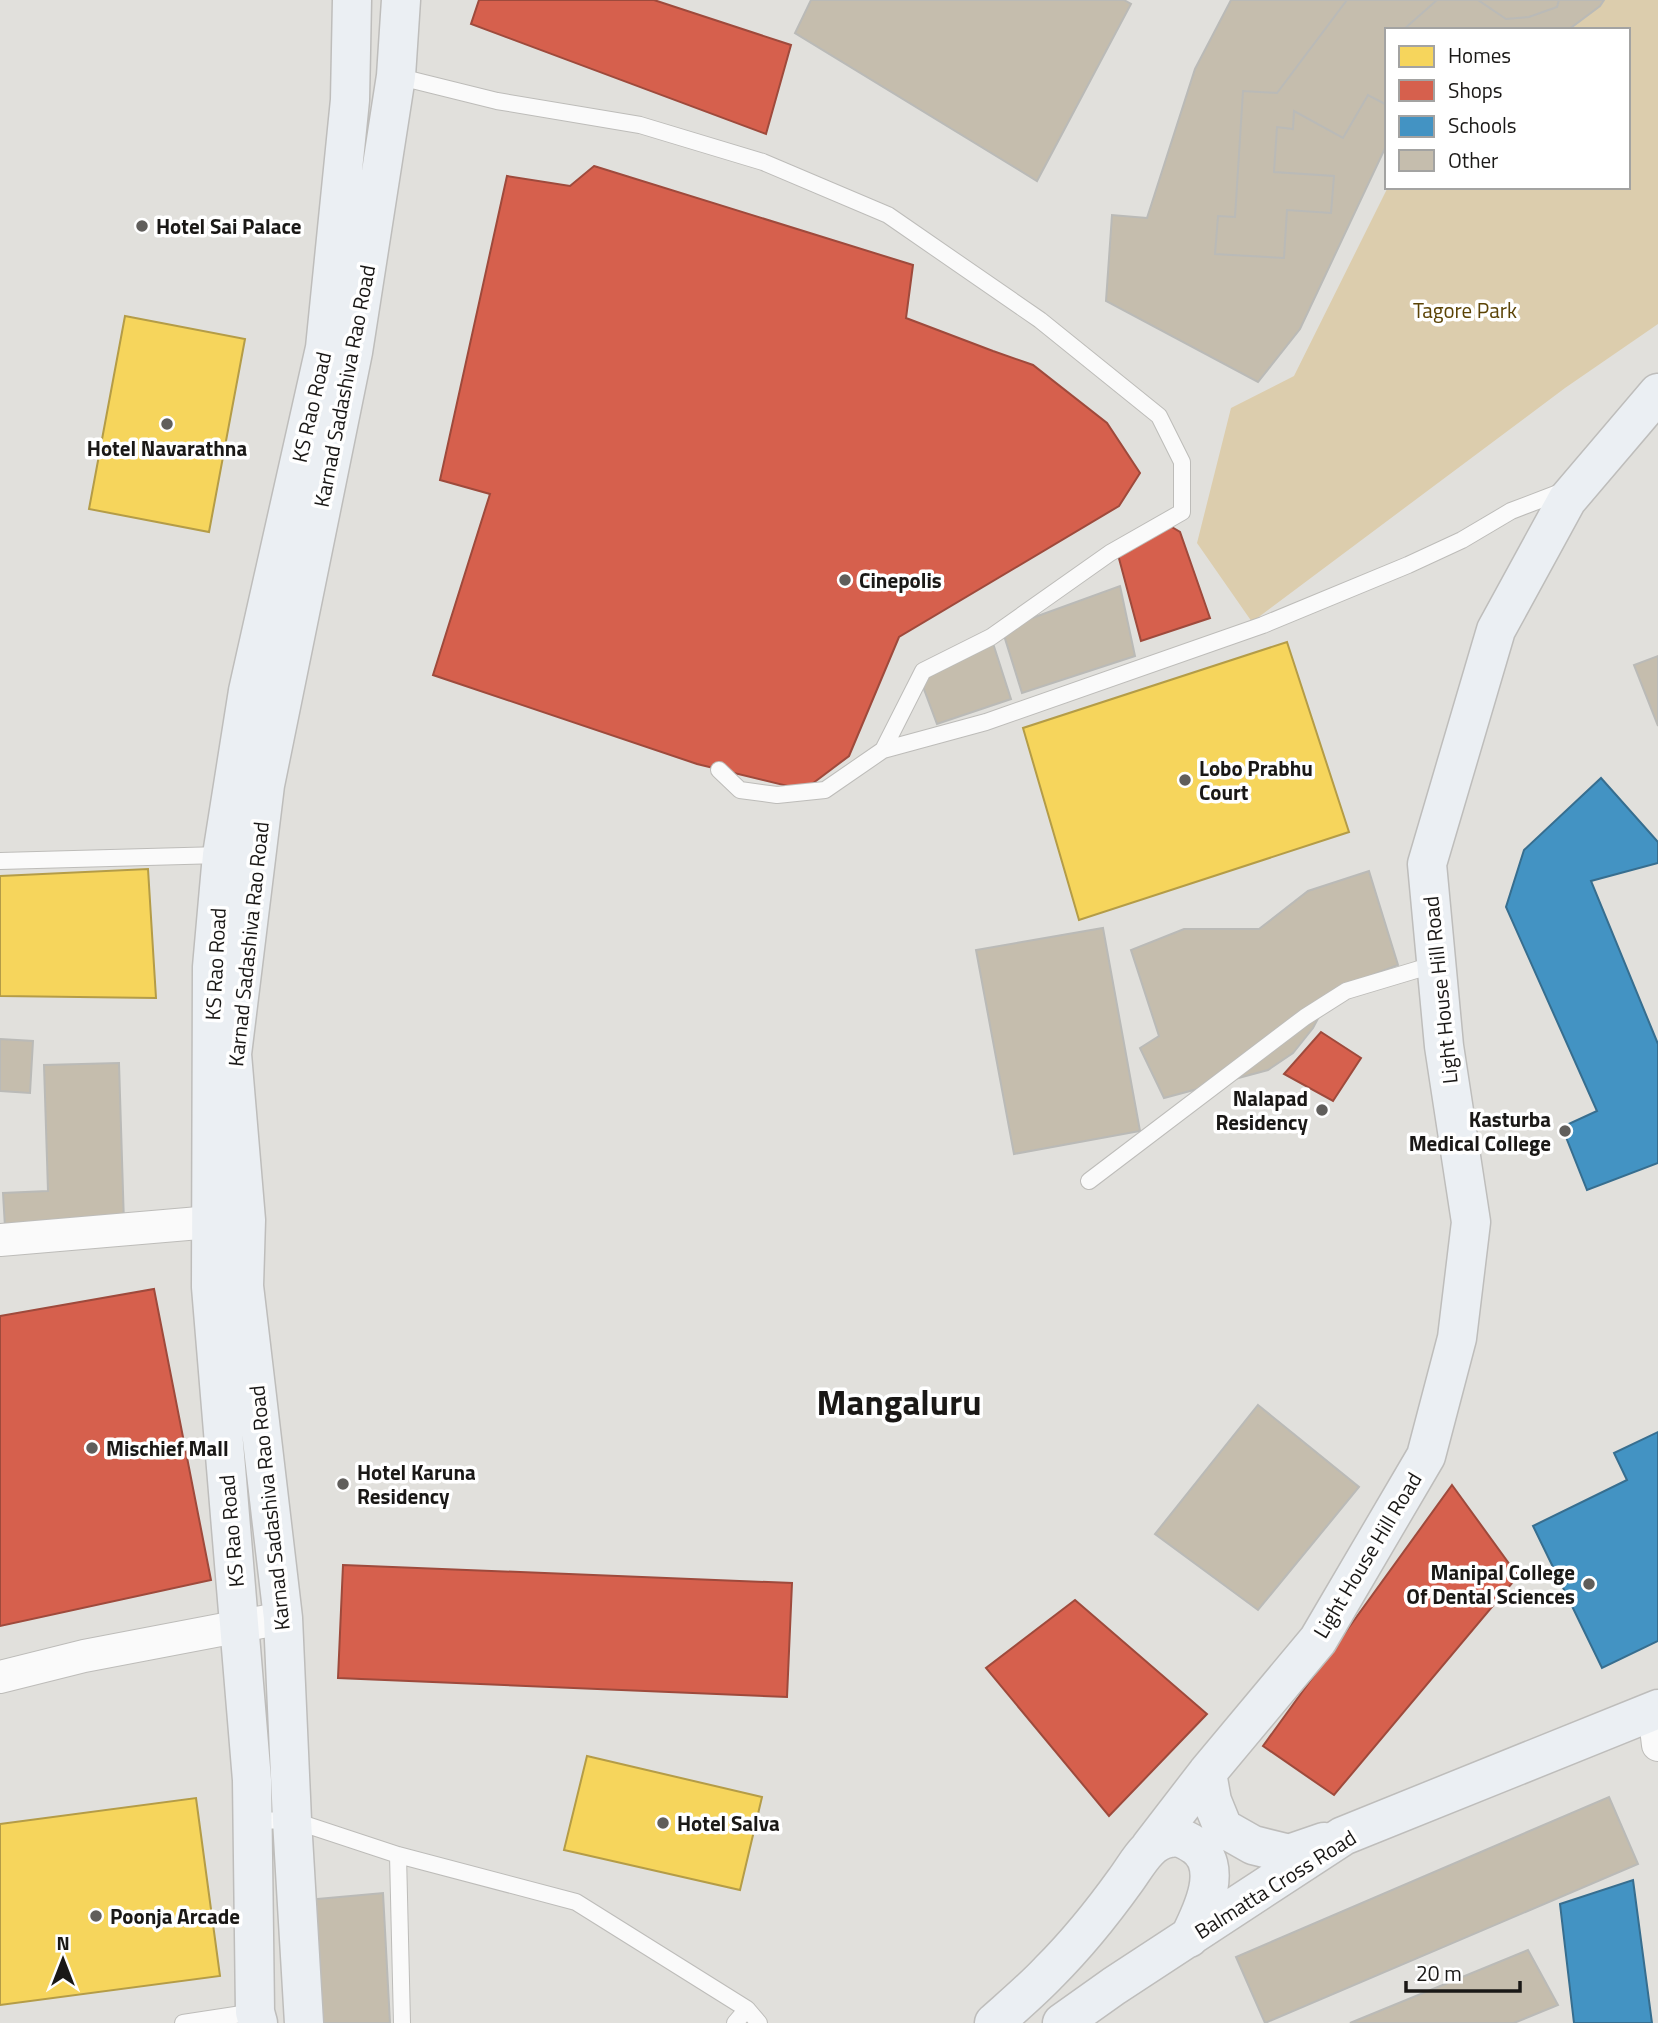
<svg xmlns="http://www.w3.org/2000/svg" width="1658" height="2023" font-family="'Titillium Web',sans-serif">
  <style>
    .green { fill: #dccdad }
    .homes { fill: #f6d55c; stroke: #b49c47; stroke-width: 2 }
    .shops { fill: #d6604d; stroke: #9e4a3c; stroke-width: 2 }
    .schools { fill: #4393c3; stroke: #376e8f; stroke-width: 2 }
    .building { fill: #c5bdad; stroke: #babab7; stroke-width: 2 }
    .lines { fill: none; stroke-linecap: round; stroke-linejoin: round }
    .lane-casing { stroke: #bdbcb9; stroke-width: 18 }
    .street-casing { stroke: #bdbcb9; stroke-width: 34 }
    .primary-casing { stroke: #bebdbb; stroke-width: 41 }
    .lane { stroke: #fafafa; stroke-width: 16 }
    .street { stroke: #fafafa; stroke-width: 32 }
    .primary { stroke: #ebeff3; stroke-width: 38 }
    .poi-dot { fill: #605e5b; stroke: #fff; stroke-width: 2.5 }
    .labels { text-anchor: middle; dominant-baseline: central; stroke-width: 7; stroke-linejoin: round; paint-order: stroke }
    .poi-label { font-size: 21px; font-weight: bold; fill: #1a1816; stroke: #fff; text-anchor: start }
    .park-label { font-size: 21px; fill: #5b4305; stroke: #fff }
    .street-label { font-size: 21px; fill: #1a1816; stroke: #fff }
    .town-label { font-size: 35px; font-weight: bold; fill: #1a1816; stroke: #fff }
  </style>
  <rect width="100%" height="100%" fill="#e1e0dc"/>
  <path class="green" d="M 1583,0 L 1658,0 L 1658,324 L 1565,388 L 1252,622 L 1197,543 L 1231,408 L 1294,376 L 1388,187 L 1628,187 L 1628,30 L 1516,30 Z"/>
  <path class="homes" d="M 125,316 L 245,339 L 209,532 L 89,509 Z
    M 1287,642 L 1349,832 L 1079,920 L 1023,728 Z
    M 148,869 L 156,998 L 0,996 L 0,876 Z
    M 587,1756 L 762,1797 L 740,1890 L 564,1850 Z
    M 196,1798 L 220,1976 L 0,2005 L 0,1824 Z"/>
  <path class="shops" d="M 479,0 L 654,0 L 791,45 L 766,134 L 471,24 Z
    M 594,166 L 913,265 L 906,318 L 993,351 L 1033,365 L 1107,423 L 1140,473 L 1119,506 L 899,637 L 849,756 L 804,790 L 697,764 L 433,675 L 490,494 L 440,480 L 507,176 L 570,186 Z
    M 1160,520 L 1180,532 L 1210,618 L 1141,641 L 1117,551 Z
    M 1321,1032 L 1361,1058 L 1333,1101 L 1284,1074 Z
    M 154,1289 L 211,1580 L 0,1626 L 0,1316 Z
    M 1452,1485 L 1518,1576 L 1334,1795 L 1263,1746 Z
    M 343,1565 L 792,1583 L 787,1697 L 338,1678 Z
    M 1075,1600 L 1207,1714 L 1109,1816 L 986,1668 Z"/>
  <path class="schools" d="M 1601,778 L 1658,842 L 1658,863 L 1591,881 L 1658,1044 L 1658,1163 L 1587,1190 L 1562,1127 L 1597,1111 L 1506,907 L 1524,850 Z
    M 1658,1432 L 1658,1641 L 1602,1668 L 1533,1526 L 1627,1480 L 1614,1453 Z
    M 1633,1880 L 1652,2023 L 1574,2023 L 1560,1904 Z"/>
  <path class="building" d="M 811,0 L 1124,0 L 1131,4 L 1037,181 L 795,33 Z
    M 1231,0 L 1604,0 L 1600,6 L 1568,30 L 1387,30 L 1387,144 L 1300,329 L 1258,382 L 1106,301 L 1112,215 L 1147,218 L 1195,69 Z
    M 1347,0 L 1437,0 L 1403,30 L 1387,30 L 1387,105 L 1368,95 L 1343,138 L 1294,111 L 1293,129 L 1277,127 L 1274,172 L 1334,176 L 1331,213 L 1287,210 L 1284,258 L 1215,254 L 1218,216 L 1235,217 L 1243,91 L 1277,93 Z
    M 1478,0 L 1559,0 L 1557,7 L 1529,17 L 1506,19 Z
    M 1120,586 L 1135,656 L 1022,693 L 1002,629 Z
    M 991,637 L 1011,699 L 937,724 L 919,676 Z
    M 1658,656 L 1658,726 L 1634,665 Z
    M 1369,871 L 1398,965 L 1333,990 L 1313,1028 L 1293,1053 L 1268,1070 L 1164,1098 L 1140,1048 L 1159,1036 L 1131,950 L 1184,929 L 1259,929 L 1308,891 Z
    M 1103,928 L 1140,1131 L 1014,1154 L 976,950 Z
    M 0,1039 L 33,1041 L 30,1093 L 0,1091 Z
    M 119,1063 L 124,1224 L 5,1227 L 3,1193 L 48,1191 L 44,1065 Z
    M 1258,1405 L 1359,1487 L 1258,1610 L 1155,1534 Z
    M 1609,1797 L 1638,1864 L 1265,2023 L 1236,1957 Z
    M 383,1893 L 390,2023 L 314,2023 L 307,1900 Z
    M 1528,1950 L 1558,2005 L 1514,2023 L 1350,2023 Z"/>
  <g class="lines">
    <defs>
      <path id="lane" d="M 396,76 L 497,101 L 640,125 L 763,162 L 888,215 L 1040,320 L 1159,416 L 1182,462 L 1182,512 L 1110,553 L 991,637 L 923,671 L 883,750 L 825,790 L 777,795 L 740,790 L 719,770
        M 883,750 L 986,722 L 1263,625 L 1408,565 L 1462,540 L 1511,511 L 1566,490
        M 0,861 L 221,855
        M 1089,1181 L 1305,1017 L 1346,991 L 1436,964
        M 252,1821 L 292,1820 L 398,1855 L 576,1902 L 747,2009 L 735,2023
        M 398,1855 L 402,2023
        M 747,2009 L 759,2023
        M 183,2023 L 255,2012"/>
      <path id="street" d="M 0,1240 L 211,1222
        M 0,1677 L 84,1656 L 283,1618
        M 1654,1711 L 1658,1745"/>
      <path id="primary" d="M 1207,1773 L 1212,1801 L 1223,1828 L 1253,1845 L 1289,1854 L 1324,1842
        M 1150,1847 L 1207,1773 L 1318,1640 L 1426,1456 L 1457,1338 L 1471,1222 L 1444,1046 L 1427,864 L 1496,630 L 1567,500 L 1658,393
        M 258,2023 L 255,2012 L 252,1780 L 211,1287 L 212,967 L 222,855 L 248,691 L 325,348 L 350,100 L 352,0
        M 304,2023 L 292,1820 L 283,1618 L 244,1286 L 246,1220 L 232,1054 L 265,785 L 353,352 L 396,76 L 401,0
        M 994,2023 C 1013,2006 1032,1990 1049,1972 C 1077,1944 1102,1913 1125,1881 C 1137,1865 1148,1841 1170,1838 C 1180,1836 1186,1840 1194,1845 C 1226,1865 1201,1914 1189,1938
        M 1062,2023 L 1114,1986 L 1343,1836 L 1658,1709"/>
    </defs>
    <use href="#lane" class="lane-casing"/>
    <use href="#street" class="street-casing"/>
    <use href="#primary" class="primary-casing"/>
    <use href="#lane" class="lane"/>
    <use href="#street" class="street"/>
    <use href="#primary" class="primary"/>
  </g>
  <g class="poi-dot">
    <circle cx="142" cy="226" r="7"/>
    <circle cx="167" cy="424" r="7"/>
    <circle cx="845" cy="580" r="7"/>
    <circle cx="1185" cy="780" r="7"/>
    <circle cx="1322" cy="1110" r="7"/>
    <circle cx="1565" cy="1131" r="7"/>
    <circle cx="92" cy="1448" r="7"/>
    <circle cx="343" cy="1484" r="7"/>
    <circle cx="1589" cy="1584" r="7"/>
    <circle cx="663" cy="1823" r="7"/>
    <circle cx="96" cy="1916" r="7"/>
  </g>
  <g class="labels">
    <g class="poi-label">
      <text x="156" y="226">Hotel Sai Palace</text>
      <text x="167" y="448" text-anchor="middle">Hotel Navarathna</text>
      <text x="859" y="580">Cinepolis</text>
      <text x="1199" y="768">Lobo Prabhu<tspan x="1199" dy="24">Court</tspan></text>
      <text x="1308" y="1098" text-anchor="end">Nalapad<tspan x="1308" dy="24">Residency</tspan></text>
      <text x="1551" y="1119" text-anchor="end">Kasturba<tspan x="1551" dy="24">Medical College</tspan></text>
      <text x="106" y="1448">Mischief Mall</text>
      <text x="357" y="1472">Hotel Karuna<tspan x="357" dy="24">Residency</tspan></text>
      <text x="1575" y="1572" text-anchor="end">Manipal College<tspan x="1575" dy="24">Of Dental Sciences</tspan></text>
      <text x="677" y="1823">Hotel Salva</text>
      <text x="110" y="1916">Poonja Arcade</text>
    </g>
    <g class="park-label">
      <text x="1465" y="310">Tagore Park</text>
    </g>
    <g class="street-label">
      <text transform="translate(344 386) rotate(-79)">Karnad Sadashiva Rao Road</text>
      <text transform="translate(311 407) rotate(-77)">KS Rao Road</text>
      <text transform="translate(248 944) rotate(-84)">Karnad Sadashiva Rao Road</text>
      <text transform="translate(215 964) rotate(-87)">KS Rao Road</text>
      <text transform="translate(1440 990) rotate(-96)">Light House Hill Road</text>
      <text transform="translate(269 1508) rotate(-96)">Karnad Sadashiva Rao Road</text>
      <text transform="translate(231 1531) rotate(-95)">KS Rao Road</text>
      <text transform="translate(1367 1555) rotate(-59)">Light House Hill Road</text>
      <text transform="translate(1275 1884) rotate(-32)">Balmatta Cross Road</text>
    </g>
    <g class="town-label">
      <text x="899" y="1402">Mangaluru</text>
    </g>
  </g>
  <rect x="1385" y="28" width="245" height="161" fill="#ffffff" stroke="#a3a3a2" stroke-width="2"/>
  <rect x="1399" y="46" width="35" height="21" fill="#f6d55c" stroke="#a3a3a2" stroke-width="2"/>
  <text x="1448" y="63" font-size="21" fill="#1a1816">Homes</text>
  <rect x="1399" y="80" width="35" height="21" fill="#d6604d" stroke="#a3a3a2" stroke-width="2"/>
  <text x="1448" y="98" font-size="21" fill="#1a1816">Shops</text>
  <rect x="1399" y="116" width="35" height="21" fill="#4393c3" stroke="#a3a3a2" stroke-width="2"/>
  <text x="1448" y="133" font-size="21" fill="#1a1816">Schools</text>
  <rect x="1399" y="150" width="35" height="21" fill="#c5bdad" stroke="#a3a3a2" stroke-width="2"/>
  <text x="1448" y="168" font-size="21" fill="#1a1816">Other</text>
  <g transform="translate(63 1960)" stroke="#ffffff" stroke-width="5" paint-order="stroke">
  <path d="M0-5L12 26L0 18L-12 26Z" fill="#1a1816"/>
  <text y="-10" font-size="19" font-weight="bold" text-anchor="middle" fill="#1a1816">N</text>
  </g>
  <path d="M1406 1981v10h114v-10" fill="none" stroke="#1a1816" stroke-width="3.5"/>
  <text x="1416" y="1981" font-size="21" fill="#1a1816" stroke="#ffffff" stroke-width="5" paint-order="stroke">20 m</text>
</svg>
